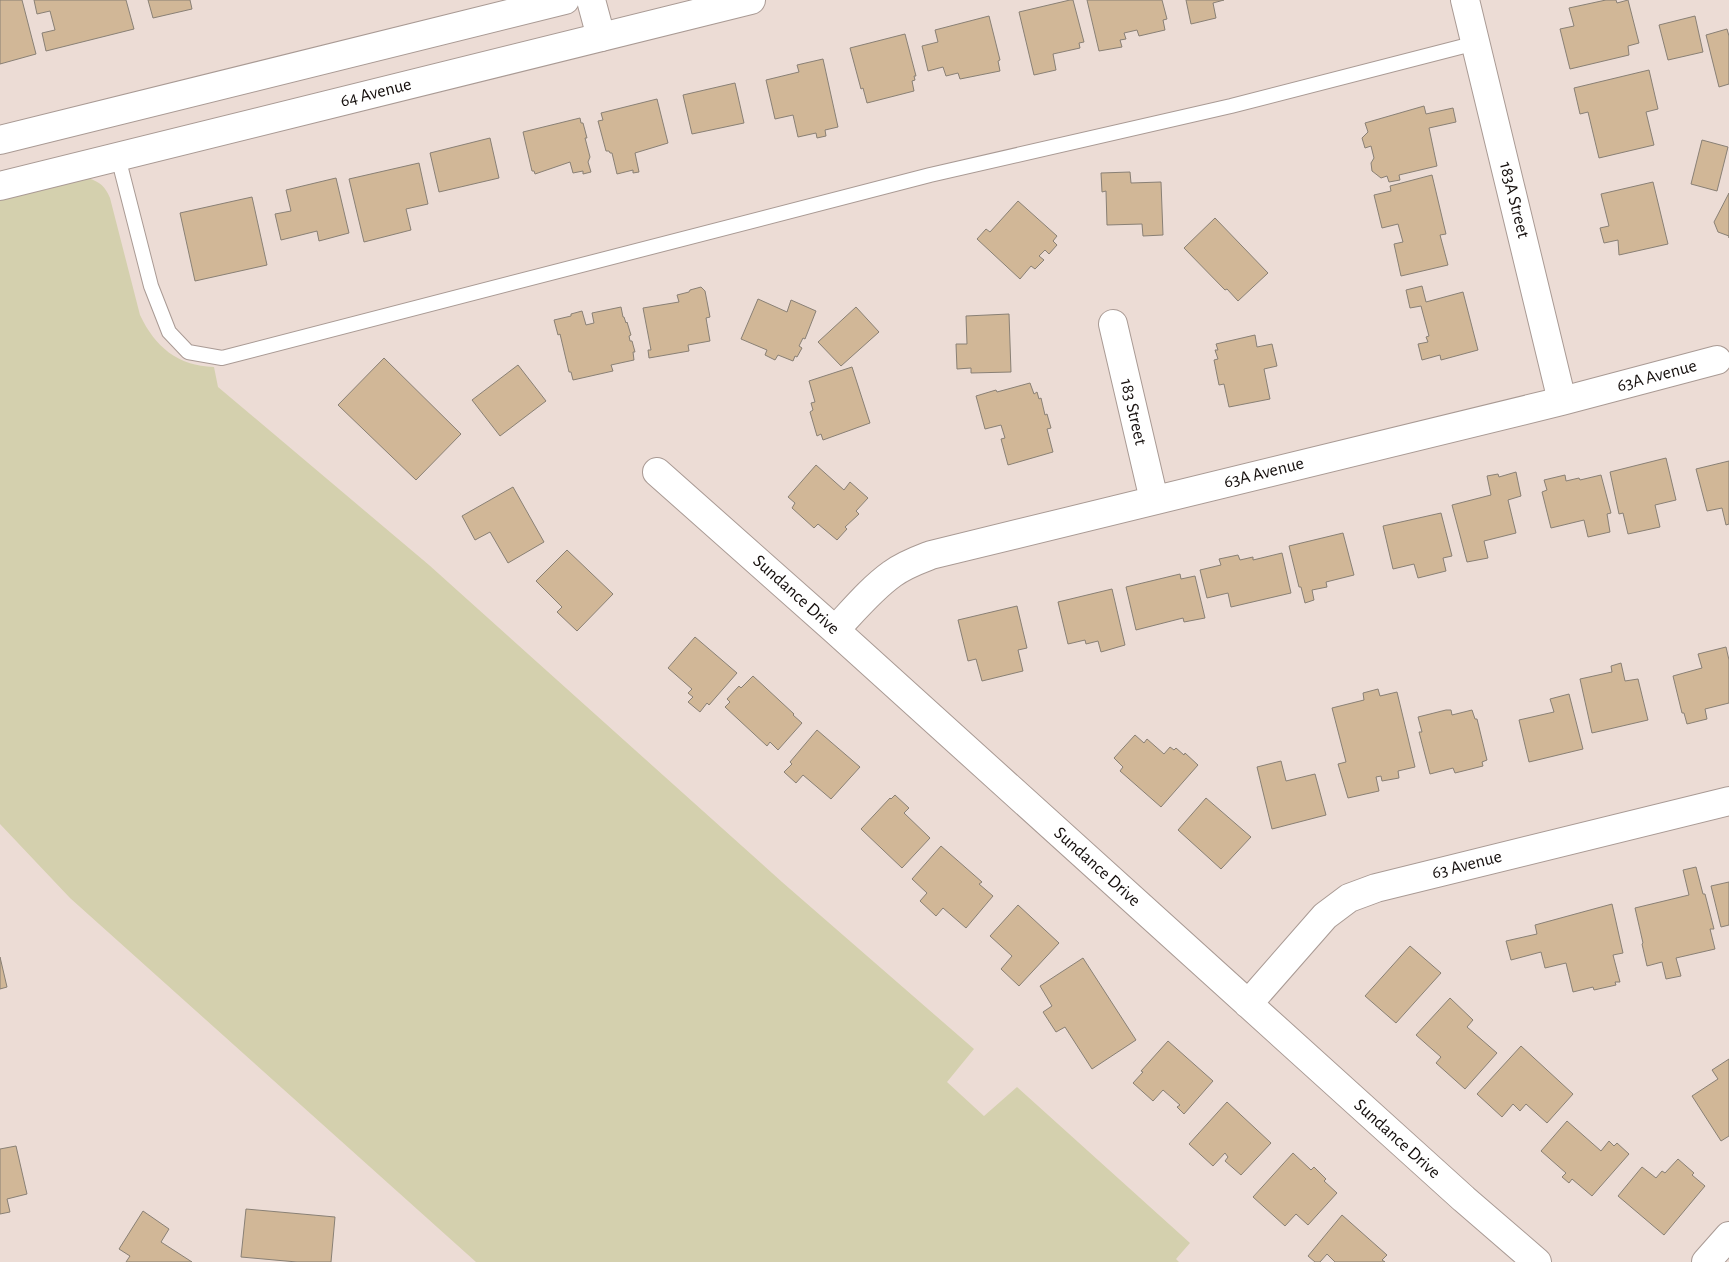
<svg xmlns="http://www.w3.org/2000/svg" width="1729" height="1262" font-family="'Alegreya Sans',sans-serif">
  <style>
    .green { fill: #d4d0ae }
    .building { fill: #d1b797; stroke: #898075 }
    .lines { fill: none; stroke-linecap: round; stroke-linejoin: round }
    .lane-casing { stroke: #a99a94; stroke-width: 16 }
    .street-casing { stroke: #a99a94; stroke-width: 30 }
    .secondary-casing { stroke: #a99a94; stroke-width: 30 }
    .lane { stroke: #fff; stroke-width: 14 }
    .street { stroke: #fff; stroke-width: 28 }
    .secondary { stroke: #fff; stroke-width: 28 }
    .labels { text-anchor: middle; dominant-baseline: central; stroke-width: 4.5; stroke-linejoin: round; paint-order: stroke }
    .street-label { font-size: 18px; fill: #150f0d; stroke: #fff }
  </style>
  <rect width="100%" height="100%" fill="#ecdcd5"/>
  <path class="green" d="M 88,178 C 100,182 105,186 110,198 L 140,315 C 155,347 178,366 214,367 L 218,387 L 429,565 L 782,882 L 974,1049 L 947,1082 L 984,1116 L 1017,1087 L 1190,1243 L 1176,1259 L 1179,1262 L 476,1262 L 70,898 L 0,824 L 0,200 L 80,179 Z"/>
  <path class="building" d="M 0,0 L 22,0 L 36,54 L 0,64 Z
    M 34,0 L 126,0 L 134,29 L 46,51 L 42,33 L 55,30 L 50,11 L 37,14 Z
    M 148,0 L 190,0 L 192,9 L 153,18 Z
    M 1070,0 L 1073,0 L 1084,42 L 1079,43 L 1080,48 L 1053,54 L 1056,70 L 1034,75 L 1019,12 Z
    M 1087,0 L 1162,0 L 1167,19 L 1163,20 L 1165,30 L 1139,36 L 1137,30 L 1124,33 L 1126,39 L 1120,40 L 1122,47 L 1099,51 Z
    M 1186,0 L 1224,0 L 1213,3 L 1216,18 L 1191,24 Z
    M 1606,0 L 1616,0 L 1617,3 L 1628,0 L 1639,43 L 1628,46 L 1629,55 L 1570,69 L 1560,29 L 1574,26 L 1569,8 Z
    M 989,16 L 1000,60 L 998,61 L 1000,71 L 960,79 L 958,73 L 946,76 L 943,67 L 928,71 L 922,46 L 938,42 L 935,30 Z
    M 1695,16 L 1703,52 L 1668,60 L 1659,25 Z
    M 1727,29 L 1729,36 L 1729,84 L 1719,87 L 1706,35 Z
    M 905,34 L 916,76 L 914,76 L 915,80 L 912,81 L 914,91 L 867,103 L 863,88 L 861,89 L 850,48 Z
    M 823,59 L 838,127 L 825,130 L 826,136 L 817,138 L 816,133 L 798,137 L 793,115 L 775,119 L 766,80 L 799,72 L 797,65 Z
    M 1649,70 L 1658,109 L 1646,112 L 1654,145 L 1599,158 L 1588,112 L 1580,114 L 1574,88 Z
    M 735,83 L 744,123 L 692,134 L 683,95 Z
    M 657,99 L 668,143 L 635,153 L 639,172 L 633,173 L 633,170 L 617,174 L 612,153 L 610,153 L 609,151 L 606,151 L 598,121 L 603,120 L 601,113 Z
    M 1424,106 L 1426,114 L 1453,108 L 1456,122 L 1429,128 L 1437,166 L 1399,175 L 1400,180 L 1389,182 L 1387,176 L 1381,178 L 1372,171 L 1371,163 L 1374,158 L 1371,146 L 1365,148 L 1362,138 L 1368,132 L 1365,123 Z
    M 580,118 L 581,123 L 583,123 L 587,138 L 585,138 L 590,157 L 588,162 L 591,172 L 583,174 L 583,171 L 573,173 L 570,162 L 535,174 L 534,171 L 532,171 L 523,132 Z
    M 490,138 L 499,178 L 439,192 L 430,153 Z
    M 1702,140 L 1728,147 L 1717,191 L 1691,184 Z
    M 419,163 L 428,204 L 406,209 L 411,230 L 364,242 L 349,179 Z
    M 1130,172 L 1131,183 L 1161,182 L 1163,235 L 1143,236 L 1142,224 L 1107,225 L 1106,191 L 1102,192 L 1101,173 Z
    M 1432,175 L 1446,234 L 1440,235 L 1448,265 L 1401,276 L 1394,244 L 1403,242 L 1398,224 L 1382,228 L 1374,195 L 1391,191 L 1390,186 Z
    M 336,178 L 349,233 L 319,241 L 317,231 L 281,240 L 275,214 L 291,211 L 286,190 Z
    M 1653,182 L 1668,244 L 1619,255 L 1618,240 L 1604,243 L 1600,228 L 1609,226 L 1601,194 Z
    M 1729,193 L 1729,238 L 1729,236 L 1718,232 L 1714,222 Z
    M 252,197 L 267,265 L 195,281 L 180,213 Z
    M 1018,201 L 1057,236 L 1053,241 L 1057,245 L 1049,254 L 1045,250 L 1039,256 L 1044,260 L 1035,269 L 1031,266 L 1020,279 L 977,239 L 986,229 L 990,232 Z
    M 1215,218 L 1268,273 L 1238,301 L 1227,289 L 1225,290 L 1184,248 Z
    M 1422,286 L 1426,302 L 1463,292 L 1478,350 L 1441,360 L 1440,355 L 1422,360 L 1418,344 L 1428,342 L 1426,337 L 1429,336 L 1421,306 L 1410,308 L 1406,290 Z
    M 701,287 L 705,291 L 710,317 L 706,318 L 710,341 L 688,345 L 689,351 L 649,358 L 648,350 L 651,350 L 643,308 L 679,302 L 677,295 L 689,292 L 690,290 Z
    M 758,299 L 787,312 L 791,300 L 816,311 L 805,339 L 803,338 L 799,346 L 802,348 L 797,357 L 795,356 L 793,361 L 778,355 L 775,360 L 765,355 L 767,350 L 741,339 Z
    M 621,307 L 623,317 L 624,317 L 626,323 L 627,322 L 631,335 L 629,336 L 630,341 L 632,341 L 635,352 L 633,352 L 634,360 L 611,365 L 613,371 L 573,380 L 571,372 L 569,372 L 560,334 L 558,335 L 554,320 L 571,316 L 571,314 L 582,311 L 586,325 L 594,323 L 592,313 Z
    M 856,307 L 879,332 L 841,366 L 818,342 Z
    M 1009,314 L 1011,372 L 971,373 L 971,368 L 957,369 L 956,344 L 967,344 L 966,316 Z
    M 1255,335 L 1257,347 L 1272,344 L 1277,366 L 1264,369 L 1270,399 L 1229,407 L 1224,384 L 1219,385 L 1214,360 L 1218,359 L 1215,350 L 1218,350 L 1216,344 Z
    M 384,358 L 461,434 L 416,480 L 338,405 Z
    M 518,365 L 546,401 L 500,436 L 472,400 Z
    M 852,367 L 870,423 L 823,440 L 821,434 L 817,436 L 810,412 L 813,410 L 811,403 L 815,402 L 809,381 Z
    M 1030,383 L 1034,394 L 1037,392 L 1039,399 L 1041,398 L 1045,415 L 1047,414 L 1051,428 L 1047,429 L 1053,452 L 1008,465 L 1001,439 L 1005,438 L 1001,425 L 985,429 L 976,396 L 996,390 L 997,392 Z
    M 1666,458 L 1676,500 L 1655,505 L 1660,527 L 1628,534 L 1623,513 L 1619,514 L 1610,472 Z
    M 1729,461 L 1729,524 L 1726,525 L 1722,508 L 1707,511 L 1696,469 Z
    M 816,465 L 844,490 L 850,482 L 868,498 L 856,511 L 859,514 L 845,527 L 847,529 L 837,540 L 818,524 L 814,528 L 792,508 L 795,503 L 788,497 Z
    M 1516,472 L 1521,496 L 1508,500 L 1516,533 L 1484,541 L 1488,558 L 1467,562 L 1452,505 L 1491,495 L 1487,476 L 1498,474 L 1499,477 Z
    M 1565,475 L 1566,481 L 1579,478 L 1580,480 L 1601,475 L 1611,513 L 1607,514 L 1610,532 L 1588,537 L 1584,520 L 1551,528 L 1542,492 L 1547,490 L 1544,480 Z
    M 513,487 L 544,542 L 508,563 L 490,532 L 475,540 L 462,516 Z
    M 1441,513 L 1452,556 L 1443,558 L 1446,571 L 1418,578 L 1414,564 L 1393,569 L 1383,526 Z
    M 1343,533 L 1354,575 L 1326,582 L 1327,587 L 1312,590 L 1314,600 L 1305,603 L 1301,587 L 1299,587 L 1289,546 Z
    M 567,550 L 613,594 L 577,631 L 557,612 L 562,607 L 536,581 Z
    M 1282,553 L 1291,593 L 1231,607 L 1228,593 L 1207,598 L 1200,570 L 1221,565 L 1219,559 L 1238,555 L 1240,560 L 1253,557 L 1253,560 Z
    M 1180,574 L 1181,579 L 1195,576 L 1205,618 L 1184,622 L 1183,618 L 1136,630 L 1126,587 Z
    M 1112,589 L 1125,645 L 1101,652 L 1098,641 L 1086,644 L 1085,640 L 1068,644 L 1058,602 Z
    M 1017,606 L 1027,648 L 1018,650 L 1023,671 L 982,681 L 976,659 L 968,661 L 958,620 Z
    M 695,637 L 737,673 L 709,705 L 707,703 L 700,712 L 688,702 L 693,697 L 688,693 L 692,689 L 668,668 Z
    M 1726,647 L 1729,660 L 1729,703 L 1705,709 L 1707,719 L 1687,724 L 1684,713 L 1682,713 L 1673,676 L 1702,668 L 1698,654 Z
    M 1621,663 L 1625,681 L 1638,679 L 1648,720 L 1592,733 L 1580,679 L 1612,672 L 1611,666 Z
    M 753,676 L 794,714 L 793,715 L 802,723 L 778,750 L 770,742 L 767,746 L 725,707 L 730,702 L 727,699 L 739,686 L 741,688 Z
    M 1378,689 L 1380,696 L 1397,692 L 1415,767 L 1398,771 L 1399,778 L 1382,781 L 1381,776 L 1376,777 L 1379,791 L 1348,798 L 1338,764 L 1346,762 L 1332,708 L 1364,700 L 1363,693 Z
    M 1569,694 L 1583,749 L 1529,762 L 1519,720 L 1554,712 L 1550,699 Z
    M 1446,710 L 1451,710 L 1452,715 L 1472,710 L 1475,719 L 1477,719 L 1487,760 L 1482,762 L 1483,766 L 1455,773 L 1453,768 L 1430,774 L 1419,732 L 1422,732 L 1418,717 Z
    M 817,730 L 860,767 L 831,799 L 803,775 L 796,783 L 784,772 L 792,764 L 790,762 Z
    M 1135,735 L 1144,743 L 1147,739 L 1164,754 L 1170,747 L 1174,750 L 1176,748 L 1184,755 L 1185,753 L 1198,765 L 1161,807 L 1120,771 L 1123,767 L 1114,758 Z
    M 1281,761 L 1286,781 L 1315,774 L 1326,815 L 1272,829 L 1257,767 Z
    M 895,795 L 909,808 L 904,813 L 930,838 L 902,868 L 861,829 L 890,798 L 891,799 Z
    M 1206,798 L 1251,837 L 1221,869 L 1178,830 Z
    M 941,846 L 982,882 L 979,884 L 993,896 L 966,928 L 943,908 L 936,916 L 920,901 L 927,893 L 912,879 Z
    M 1696,867 L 1703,894 L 1705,894 L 1714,929 L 1710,929 L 1715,949 L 1676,958 L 1681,976 L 1666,979 L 1662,962 L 1647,966 L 1642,944 L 1643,943 L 1635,908 L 1689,895 L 1683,870 Z
    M 1729,882 L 1729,925 L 1721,927 L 1711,886 Z
    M 1612,904 L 1623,953 L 1613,955 L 1620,982 L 1615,982 L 1616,985 L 1594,990 L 1593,987 L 1573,992 L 1566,963 L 1545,968 L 1541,952 L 1511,960 L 1506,941 L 1537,934 L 1535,925 Z
    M 1018,905 L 1059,943 L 1019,986 L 1001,969 L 1012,956 L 990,936 Z
    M 1410,946 L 1441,973 L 1396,1023 L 1365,996 Z
    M 0,957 L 7,987 L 0,989 Z
    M 1083,958 L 1136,1040 L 1092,1069 L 1065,1027 L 1056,1032 L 1043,1012 L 1052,1006 L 1040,986 Z
    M 1450,998 L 1473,1020 L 1467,1027 L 1497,1053 L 1465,1089 L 1436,1063 L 1441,1057 L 1416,1035 Z
    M 1168,1041 L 1213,1081 L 1184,1114 L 1177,1107 L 1180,1105 L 1163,1090 L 1153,1101 L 1133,1083 L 1143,1072 L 1141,1071 Z
    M 1521,1046 L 1573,1094 L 1547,1123 L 1526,1104 L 1520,1111 L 1513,1104 L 1502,1117 L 1477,1094 Z
    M 1729,1059 L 1729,1136 L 1721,1141 L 1692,1096 L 1718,1079 L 1712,1070 Z
    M 1227,1102 L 1271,1143 L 1241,1175 L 1225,1161 L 1228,1157 L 1225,1153 L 1213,1166 L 1189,1144 Z
    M 1567,1121 L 1601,1151 L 1609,1141 L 1614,1146 L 1617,1143 L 1629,1154 L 1592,1196 L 1572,1179 L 1569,1183 L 1562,1177 L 1566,1173 L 1541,1151 Z
    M 16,1146 L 27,1194 L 7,1199 L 10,1212 L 0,1214 L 0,1149 Z
    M 1293,1153 L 1311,1170 L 1314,1167 L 1326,1179 L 1324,1181 L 1337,1193 L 1308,1225 L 1296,1214 L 1285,1226 L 1253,1197 Z
    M 1678,1159 L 1694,1173 L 1692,1175 L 1705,1186 L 1664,1235 L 1618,1196 L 1642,1167 L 1656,1178 L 1662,1171 L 1665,1173 Z
    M 246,1209 L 335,1217 L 331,1262 L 297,1262 L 241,1257 Z
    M 143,1211 L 169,1229 L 161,1242 L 192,1262 L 126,1262 L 130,1256 L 119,1249 Z
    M 1342,1215 L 1387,1255 L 1382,1260 L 1385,1262 L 1335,1262 L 1327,1254 L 1320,1262 L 1315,1262 L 1308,1256 Z"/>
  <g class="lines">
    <defs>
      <path id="lane" d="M 118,157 L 151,286 L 169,332 L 188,352 L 222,358 L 930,175 L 1231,106 L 1476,43"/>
      <path id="street" d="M 591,0 L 601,37
        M 1465,0 L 1562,401
        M 1113,324 L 1154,500
        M 657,472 L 835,630 L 1464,1199 L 1537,1262
        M 835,630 C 853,611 871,589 892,574 C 904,565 918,560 931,555 L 1562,401 L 1717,360
        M 1248,1004 L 1325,916 L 1349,898 L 1376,888 L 1729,801
        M 1706,1262 L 1729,1236"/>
      <path id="secondary" d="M 0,140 L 565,0
        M 0,186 L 751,0"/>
    </defs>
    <use href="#lane" class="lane-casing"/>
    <use href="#street" class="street-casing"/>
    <use href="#secondary" class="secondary-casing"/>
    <use href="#lane" class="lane"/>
    <use href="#street" class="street"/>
    <use href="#secondary" class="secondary"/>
  </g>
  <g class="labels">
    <g class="street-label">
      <text transform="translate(376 93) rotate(-14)">64 Avenue</text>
      <text transform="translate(1514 200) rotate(76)">183A Street</text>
      <text transform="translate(1657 376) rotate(-15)">63A Avenue</text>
      <text transform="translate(1133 412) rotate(77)">183 Street</text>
      <text transform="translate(1264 473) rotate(-14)">63A Avenue</text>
      <text transform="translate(796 595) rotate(42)">Sundance Drive</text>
      <text transform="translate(1467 865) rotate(-14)">63 Avenue</text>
      <text transform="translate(1097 867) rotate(42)">Sundance Drive</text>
      <text transform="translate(1397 1139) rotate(42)">Sundance Drive</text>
    </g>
  </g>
</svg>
